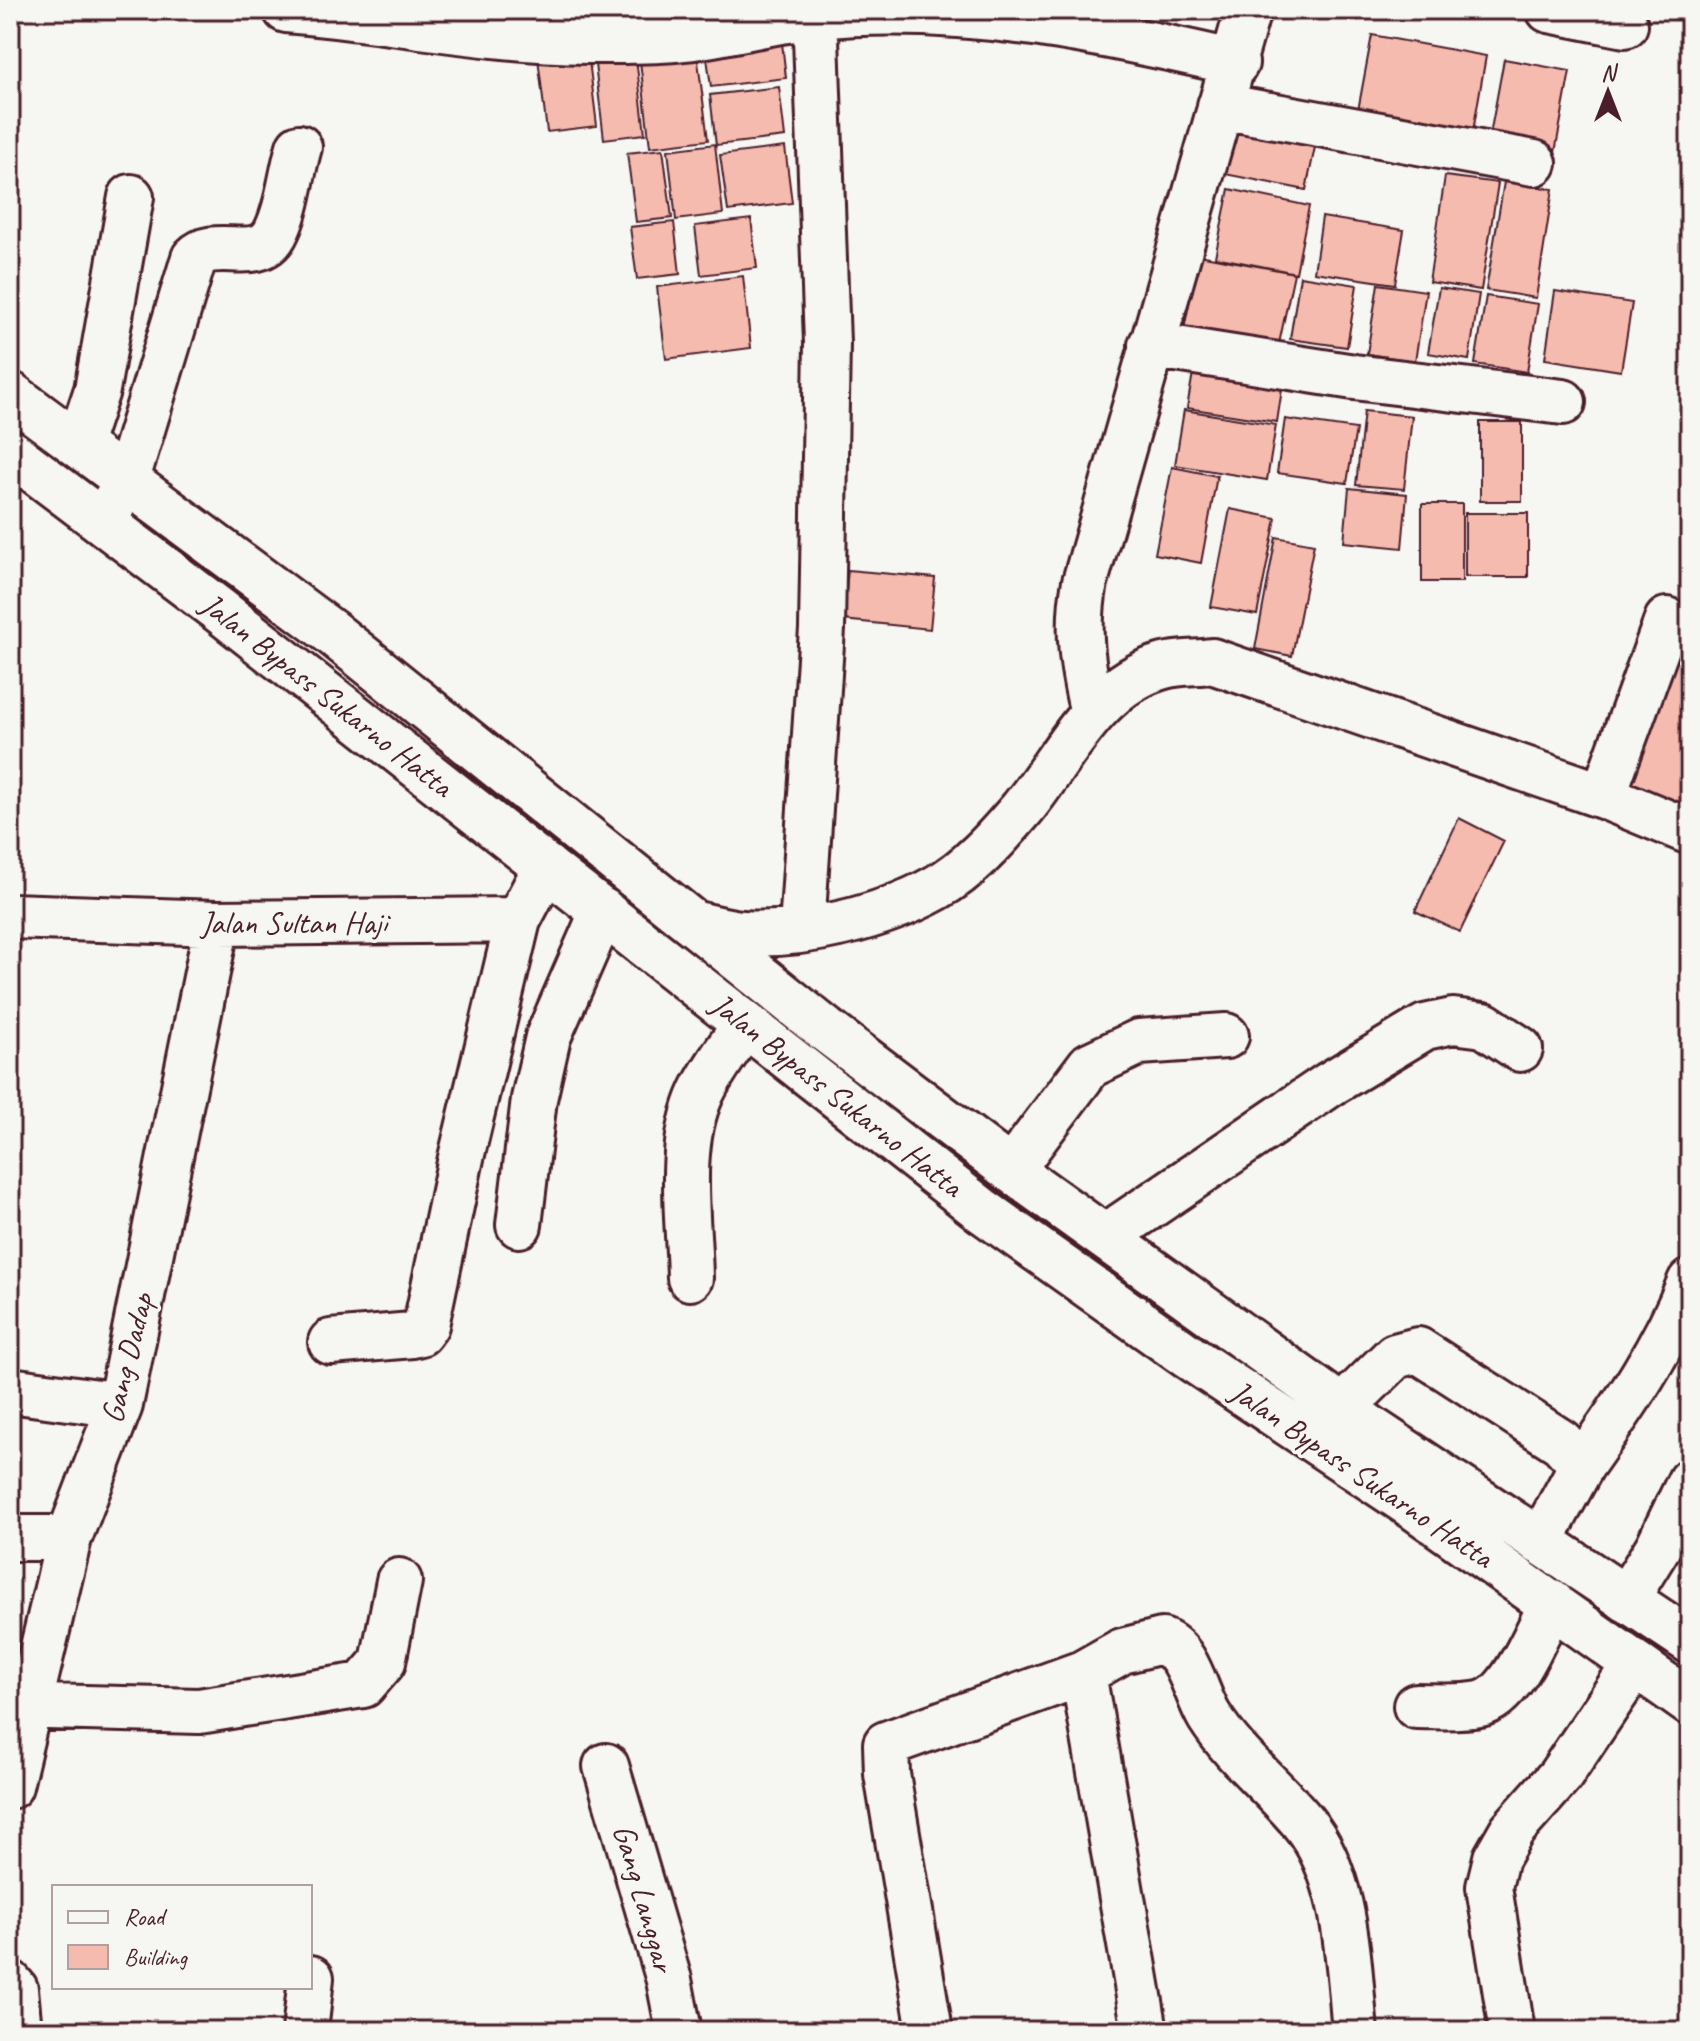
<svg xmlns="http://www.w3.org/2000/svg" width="1700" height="2041" font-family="Caveat,sans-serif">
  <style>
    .building { fill: #f5bbaf; stroke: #4a1f2b; stroke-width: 2 }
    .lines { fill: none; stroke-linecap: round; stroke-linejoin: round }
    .minor-casing { stroke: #4a1f2b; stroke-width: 50 }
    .highway-casing { stroke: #4a1f2b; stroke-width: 50 }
    .minor { stroke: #f6f6f2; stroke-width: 44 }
    .highway { stroke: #f6f6f2; stroke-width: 44 }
    .labels { text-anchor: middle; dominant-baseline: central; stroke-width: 7; stroke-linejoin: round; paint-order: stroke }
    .street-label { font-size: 32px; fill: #4a1f2b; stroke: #f6f6f2 }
  </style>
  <rect width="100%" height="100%" fill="#f6f6f2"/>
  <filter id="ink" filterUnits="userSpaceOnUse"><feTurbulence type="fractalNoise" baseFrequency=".0125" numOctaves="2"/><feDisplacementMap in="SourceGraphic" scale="16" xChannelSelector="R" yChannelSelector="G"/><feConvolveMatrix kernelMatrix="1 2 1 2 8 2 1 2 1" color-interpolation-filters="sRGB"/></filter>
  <g filter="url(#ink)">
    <path class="building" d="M 515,10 L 551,10 L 553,29 L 518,33 Z
      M 781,34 L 786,78 L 711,87 L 705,43 Z
      M 1372,35 L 1486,56 L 1472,137 L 1357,116 Z
      M 696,45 L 708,140 L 650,147 L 639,52 Z
      M 635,50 L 645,134 L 604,139 L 594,56 Z
      M 588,52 L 597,126 L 547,132 L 538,58 Z
      M 1504,59 L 1570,71 L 1554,158 L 1488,146 Z
      M 779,87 L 785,137 L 716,145 L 710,95 Z
      M 1229,130 L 1315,147 L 1306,190 L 1220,173 Z
      M 715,144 L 723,214 L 676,220 L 668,150 Z
      M 785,147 L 792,203 L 728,211 L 720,155 Z
      M 663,149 L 672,218 L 636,222 L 627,153 Z
      M 1445,176 L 1498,183 L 1481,290 L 1429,282 Z
      M 1504,182 L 1553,189 L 1536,298 L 1486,290 Z
      M 1229,189 L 1309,206 L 1296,273 L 1215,257 Z
      M 1322,217 L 1404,230 L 1395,284 L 1314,272 Z
      M 751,219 L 757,268 L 701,275 L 695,226 Z
      M 674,222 L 680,274 L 637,279 L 630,227 Z
      M 1199,255 L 1294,273 L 1277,353 L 1183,334 Z
      M 743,276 L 751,348 L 666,359 L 657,287 Z
      M 1300,276 L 1357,285 L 1347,347 L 1290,339 Z
      M 1378,284 L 1426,291 L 1415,361 L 1367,354 Z
      M 1439,288 L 1479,294 L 1469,360 L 1428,353 Z
      M 1555,291 L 1632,303 L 1621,371 L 1545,359 Z
      M 1486,296 L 1538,304 L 1527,372 L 1475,364 Z
      M 1196,355 L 1285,369 L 1277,422 L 1187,408 Z
      M 1184,410 L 1276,425 L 1267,480 L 1175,465 Z
      M 1364,411 L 1412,416 L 1404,489 L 1356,485 Z
      M 1285,419 L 1356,429 L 1347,483 L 1277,473 Z
      M 1480,422 L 1522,422 L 1522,501 L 1480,501 Z
      M 1172,467 L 1217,476 L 1201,563 L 1155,554 Z
      M 1349,488 L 1407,494 L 1402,548 L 1344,542 Z
      M 1422,504 L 1462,504 L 1462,582 L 1422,582 Z
      M 1230,509 L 1276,518 L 1257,615 L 1211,607 Z
      M 1465,513 L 1528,513 L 1528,577 L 1465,577 Z
      M 1276,537 L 1314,544 L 1292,656 L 1255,649 Z
      M 848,570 L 935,578 L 930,629 L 843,620 Z
      M 1689,594 L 1690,594 L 1690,811 L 1626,791 Z
      M 1459,818 L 1504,841 L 1460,932 L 1415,911 Z"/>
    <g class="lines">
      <defs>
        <path id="minor" d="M 286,10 C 387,18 486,40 588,41 C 619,41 653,42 685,38 C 729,33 772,20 816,16 C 960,2 1097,31 1236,63
          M 1549,10 L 1625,25
          M 1220,106 L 1534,163
          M 1151,345 L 1354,377 L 1563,402
          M 79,444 L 97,390 L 131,197
          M 104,521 L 127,479 L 194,258 C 215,236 258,265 275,234 C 288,210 291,174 299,147
          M 1093,713 C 1082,667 1076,629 1085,582 L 1248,10
          M 1603,796 L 1667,620
          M 10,916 L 217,923 L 518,920 L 546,867
          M 701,925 C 714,928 729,932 742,933 C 804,937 882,918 936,888 C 969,870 997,838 1021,810 C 1063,760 1095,684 1164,666 C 1179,662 1196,663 1212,661 L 1603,796 L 1690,832
          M 802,929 L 822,629 L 827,343 L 815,10
          M 1011,1170 L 1090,1065 L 1139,1042 L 1226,1036
          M 519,1225 L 534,1099 L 548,1037 L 603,911
          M 1105,1237 L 1330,1084 L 1425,1027 L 1453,1021 L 1484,1025 L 1520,1049
          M 690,1278 C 689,1220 676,1147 702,1092 C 713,1069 731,1046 745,1024
          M 331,1342 L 412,1335 L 420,1333 L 426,1325 L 461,1158 L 518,920
          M 10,1390 L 120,1405
          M 1342,1408 L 1395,1356 L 1418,1350 L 1561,1442 L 1582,1465 L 1540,1542
          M 1582,1465 C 1624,1406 1664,1349 1690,1282
          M 10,1538 L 69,1538
          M 1626,1599 L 1658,1547 L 1690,1481
          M 1083,1673 L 1145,2031
          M 10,1706 L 199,1711 L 363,1685 L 383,1662 L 399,1581
          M 1416,1706 C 1436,1706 1460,1708 1480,1704 C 1513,1697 1537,1632 1552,1603
          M 606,1766 L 669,1980 L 679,2031
          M 10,1786 L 69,1538 L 120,1405 L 217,923
          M 10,1983 L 15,1989 L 19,2031
          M 305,2031 L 311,1978
          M 930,2031 L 887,1774 L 886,1744 L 1083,1673 L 1122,1651 L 1162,1641 C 1189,1651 1195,1692 1209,1716 C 1234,1756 1272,1785 1302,1821 C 1348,1876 1348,1963 1355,2031
          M 1512,2031 L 1489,1887 L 1496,1858 L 1512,1830 L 1560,1776 L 1635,1664"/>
        <path id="highway" d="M 10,394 L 331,632 L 826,1030 L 1011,1170 L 1373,1430 L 1690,1641
          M 10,452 L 219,610 L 983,1211 L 1189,1357 L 1417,1509 L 1690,1703"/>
      </defs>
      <use href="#minor" class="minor-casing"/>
      <use href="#highway" class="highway-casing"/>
      <use href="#minor" class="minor"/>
      <use href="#highway" class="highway"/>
    </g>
  </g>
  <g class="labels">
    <g class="street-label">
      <text transform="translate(327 695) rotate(38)">Jalan Bypass Sukarno Hatta</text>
      <text x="294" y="922">Jalan Sultan Haji</text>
      <text transform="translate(837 1095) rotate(38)">Jalan Bypass Sukarno Hatta</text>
      <text transform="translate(127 1358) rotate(-76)">Gang Dadap</text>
      <text transform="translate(1362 1474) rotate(34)">Jalan Bypass Sukarno Hatta</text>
      <text transform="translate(644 1898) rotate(74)">Gang Langgar</text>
    </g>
  </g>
  <rect width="1700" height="2041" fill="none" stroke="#f6f6f2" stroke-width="40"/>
  <rect x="20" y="20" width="1660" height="2001" fill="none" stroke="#4a1f2b" stroke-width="3" filter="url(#ink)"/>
  <rect x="52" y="1885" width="260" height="104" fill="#f6f6f2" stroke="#b1a0a2" stroke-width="2"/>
  <rect x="68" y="1911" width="40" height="12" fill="#f6f6f2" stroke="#b1a0a2" stroke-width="2"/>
  <text x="124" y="1925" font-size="24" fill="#4a1f2b">Road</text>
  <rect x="68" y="1945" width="40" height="24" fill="#f5bbaf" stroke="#b1a0a2" stroke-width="2"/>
  <text x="124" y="1965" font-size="24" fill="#4a1f2b">Building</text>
  <g transform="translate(1608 92)" stroke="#f6f6f2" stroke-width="6" paint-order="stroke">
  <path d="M0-6L14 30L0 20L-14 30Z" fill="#4a1f2b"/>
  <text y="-12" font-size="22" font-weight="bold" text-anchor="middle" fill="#4a1f2b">N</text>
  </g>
</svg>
